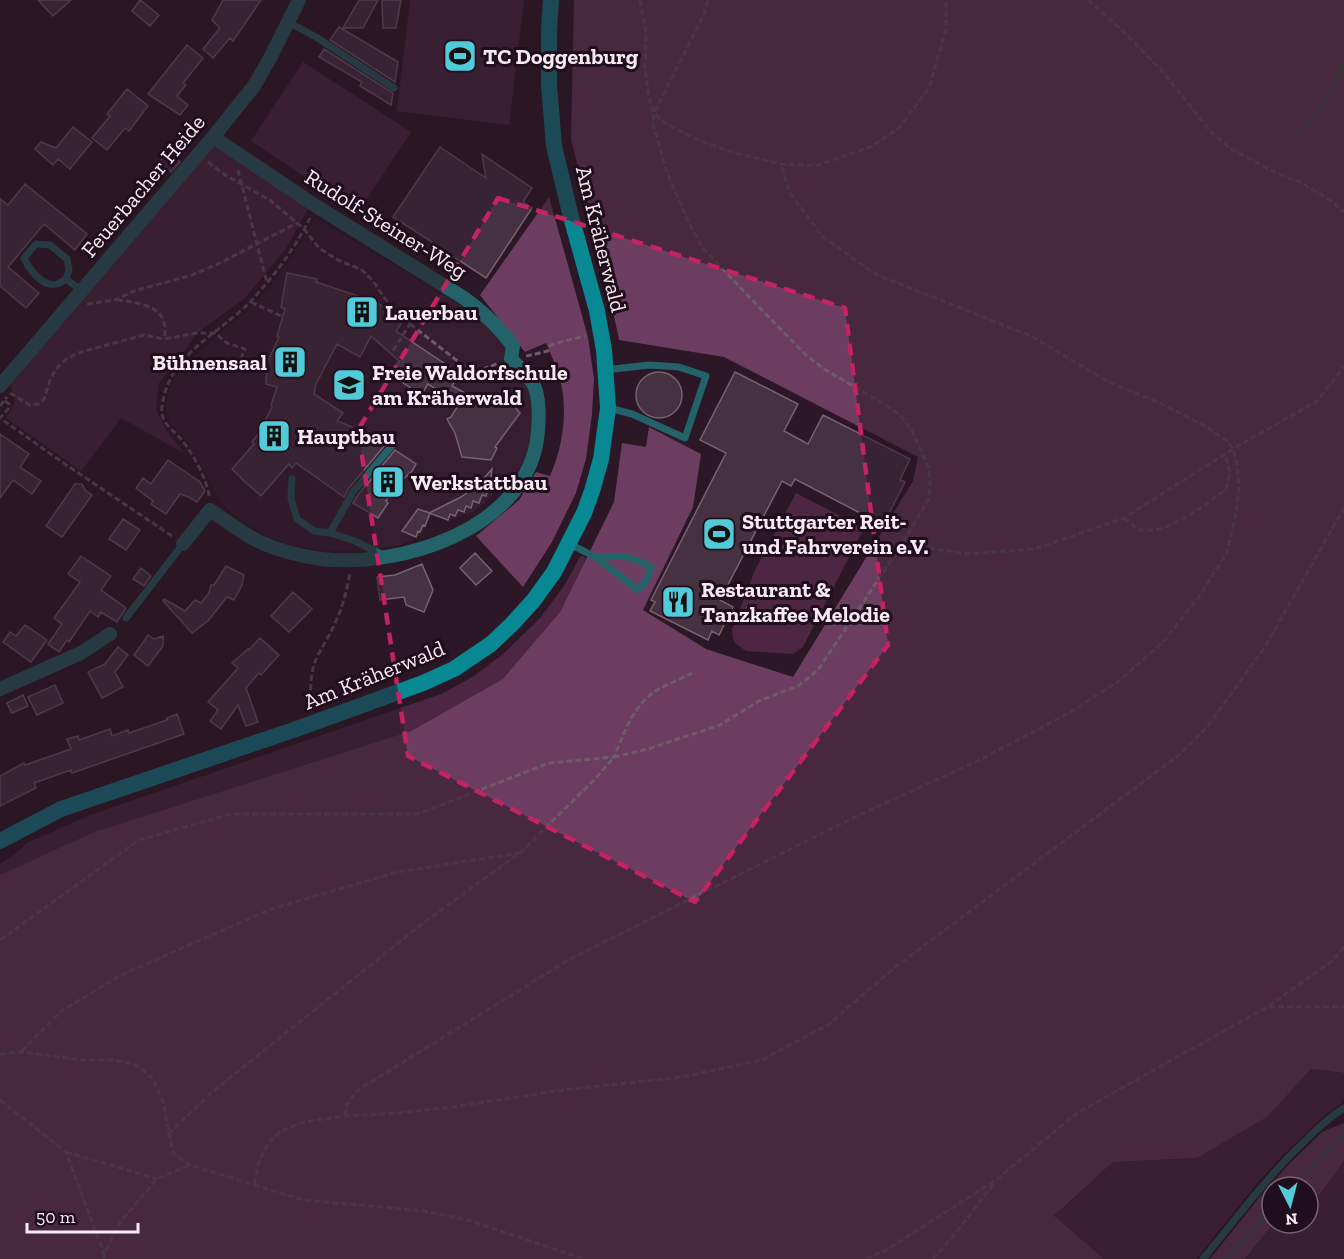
<svg xmlns="http://www.w3.org/2000/svg" width="1344" height="1259" font-family="'Zilla Slab',serif">
  <style>
    .built { fill: #361d30 }
    .green { fill: #4c2643 }
    .forest { fill: #6c3d60 }
    .lines { fill: none; stroke-linecap: round; stroke-linejoin: round }
    .stream { stroke: #4a4e53; stroke-width: 4.5 }
    .building { fill: #463140; stroke: #786171; stroke-width: 1.5 }
    .path { stroke: #6d5b67; stroke-width: 3; stroke-dasharray: 6 3; stroke-linecap: butt }
    .service { stroke: #236269; stroke-width: 7 }
    .minor { stroke: #236269; stroke-width: 14 }
    .secondary { stroke: #078893; stroke-width: 16 }
    .marked { fill: none; stroke: #c52263; stroke-width: 4.5; stroke-dasharray: 12 8; stroke-linejoin: round }
    .labels { text-anchor: middle; dominant-baseline: central; stroke-width: 6; stroke-linejoin: round; paint-order: stroke }
    .poi-label { font-size: 22px; font-weight: bold; fill: #f8eaf3; stroke: #210e1c; text-anchor: start }
    .street-label { font-size: 22px; fill: #f8eaf3; stroke: #210e1c }
  </style>
  <rect width="100%" height="100%" fill="#2b1725"/>
  <path class="built" d="M 315,218 L 459,304 L 479,319 L 497,337 L 508,350 L 527,385 L 531,404 L 532,425 L 529,447 L 523,466 L 516,477 L 505,478 L 491,497 L 473,512 L 447,521 L 432,514 L 422,535 L 401,545 L 359,551 L 324,551 L 281,542 L 264,534 L 232,514 L 222,503 L 185,437 L 171,424 L 166,412 L 167,400 L 171,384 L 180,371 L 192,358 L 236,320 L 267,290 L 300,246 Z"/>
  <path class="green" d="M 410,0 L 524,0 L 509,125 L 397,111 Z
    M 303,62 L 411,132 L 358,212 L 251,141 Z
    M 214,140 L 308,209 L 285,250 L 245,298 L 197,333 L 181,356 L 159,383 L 156,410 L 167,431 L 184,453 L 121,418 L 81,471 L 6,418 L 15,403 L 11,384 Z
    M 796,493 L 864,528 L 803,647 L 793,654 L 746,651 L 736,644 L 733,639 L 732,629 L 755,570 Z
    M 583,556 L 586,558 L 560,612 L 504,679 L 411,731 L 94,832 L 0,875 L 0,864 L 19,851 L 27,843 L 90,815 L 441,694 L 474,676 L 503,654 L 540,618 L 564,586 L 580,557 Z
    M 1311,1069 L 1344,1073 L 1344,1098 L 1342,1103 L 1325,1115 L 1281,1157 L 1255,1186 L 1196,1259 L 1104,1259 L 1054,1217 L 1113,1162 L 1197,1158 L 1267,1117 Z
    M 1344,1161 L 1344,1259 L 1246,1259 L 1274,1223 L 1308,1223 L 1308,1200 L 1321,1193 Z"/>
  <path class="forest" d="M 574,0 L 1344,0 L 1344,1073 L 1311,1069 L 1267,1117 L 1197,1158 L 1113,1162 L 1054,1216 L 1104,1259 L 0,1259 L 0,875 L 94,832 L 411,731 L 503,679 L 560,612 L 614,502 L 622,443 L 646,447 L 649,427 L 701,454 L 693,507 L 643,610 L 706,649 L 793,677 L 913,481 L 918,457 L 724,357 L 619,340 L 609,291 L 571,139 Z
    M 549,197 L 588,337 L 594,379 L 592,414 L 586,459 L 576,493 L 552,542 L 523,587 L 476,536 L 519,500 L 536,472 L 550,476 C 562,449 567,417 562,388 C 559,372 552,357 546,343 L 525,352 L 480,295 Z
    M 1344,1123 L 1344,1161 L 1321,1193 L 1308,1200 L 1308,1187 L 1272,1187 L 1272,1223 L 1274,1223 L 1245,1259 L 1210,1259 L 1263,1193 L 1289,1164 L 1322,1132 Z"/>
  <g class="lines">
    <path class="stream" d="M 1295,135 L 1317,115 L 1335,85 L 1344,61
      M 1293,1187 L 1344,1134
      M 1226,1259 L 1272,1209"/>
  </g>
  <path class="building" d="M 38,0 L 71,0 L 53,16 Z
    M 140,0 L 159,15 L 150,26 L 132,11 Z
    M 223,0 L 261,0 L 233,41 L 230,38 L 213,58 L 203,49 L 220,28 L 212,20 Z
    M 359,0 L 378,0 L 363,28 L 343,28 Z
    M 382,0 L 401,0 L 396,28 L 383,28 Z
    M 339,27 L 398,62 L 395,82 L 330,40 Z
    M 187,45 L 203,58 L 183,83 L 186,85 L 177,96 L 188,105 L 180,115 L 148,94 Z
    M 324,49 L 393,93 L 391,105 L 360,86 L 362,82 L 319,57 Z
    M 127,89 L 148,106 L 129,131 L 125,128 L 107,150 L 92,138 L 110,116 L 107,114 Z
    M 73,127 L 92,142 L 70,169 L 58,159 L 53,165 L 35,149 L 41,142 L 56,148 Z
    M 440,147 L 486,178 L 482,154 L 532,188 L 523,202 L 532,208 L 486,278 L 442,249 L 440,253 L 430,247 L 432,242 L 393,217 Z
    M 168,152 L 180,162 L 171,172 L 159,162 Z
    M 25,184 L 87,234 L 75,250 L 44,224 L 8,267 L 39,293 L 26,308 L 0,286 L 0,199 L 8,205 Z
    M 287,273 L 317,279 L 316,282 L 376,302 L 403,321 L 396,331 L 460,374 L 452,386 L 467,394 L 487,393 L 488,395 L 502,392 L 520,413 L 495,447 L 497,448 L 491,460 L 462,457 L 455,433 L 447,419 L 451,417 L 459,404 L 428,384 L 421,395 L 390,374 L 399,361 L 371,336 L 360,357 L 337,344 L 316,384 L 314,394 L 343,413 L 337,421 L 352,427 L 364,439 L 369,432 L 386,444 L 349,488 L 344,497 L 296,463 L 292,468 L 289,464 L 261,496 L 244,481 L 232,469 L 254,444 L 252,442 L 259,433 L 272,407 L 271,405 L 277,387 L 266,384 L 267,363 L 279,337 L 277,336 L 285,309 L 281,307 Z
    M 735,372 L 798,404 L 784,431 L 808,444 L 823,415 L 910,459 L 900,480 L 905,482 L 883,525 L 795,479 L 791,486 L 782,481 L 720,600 L 733,607 L 719,635 L 712,631 L 708,640 L 650,611 L 655,602 L 651,600 L 726,453 L 700,440 Z
    M636 395a23 23 0 1 1 46 0a23 23 0 1 1-46 0Z
    M 0,434 L 29,454 L 20,467 L 41,481 L 32,494 L 13,480 L 0,498 Z
    M 395,450 L 416,464 L 412,471 L 395,487 L 386,501 L 388,503 L 378,518 L 353,503 L 358,495 Z
    M 168,460 L 200,482 L 205,491 L 197,502 L 189,497 L 180,494 L 166,514 L 151,504 L 153,501 L 136,488 L 143,478 L 151,484 Z
    M 492,469 L 491,476 L 495,477 L 493,491 L 488,490 L 486,496 L 482,495 L 479,503 L 473,501 L 471,508 L 466,506 L 464,512 L 458,510 L 455,516 L 450,514 L 448,520 L 429,513 L 461,497 L 478,485 Z
    M 75,484 L 82,484 L 86,491 L 92,495 L 62,537 L 46,526 Z
    M 418,509 L 430,513 L 425,526 L 423,525 L 420,532 L 418,531 L 416,537 L 402,531 Z
    M 123,519 L 140,530 L 126,550 L 109,539 Z
    M 475,553 L 492,571 L 476,585 L 460,568 Z
    M 81,556 L 111,576 L 101,590 L 126,608 L 117,622 L 101,612 L 98,617 L 90,611 L 69,642 L 67,640 L 59,652 L 48,644 L 62,624 L 54,618 L 80,582 L 68,574 Z
    M 422,564 L 433,590 L 424,612 L 406,605 L 404,597 L 380,600 L 377,577 L 395,575 Z
    M 226,566 L 244,575 L 242,585 L 234,600 L 227,597 L 208,621 L 192,633 L 163,601 L 164,599 L 185,611 L 195,600 L 201,603 L 209,593 L 211,585 L 214,585 Z
    M 141,568 L 151,576 L 144,586 L 133,579 Z
    M 293,592 L 312,609 L 289,632 L 271,616 Z
    M 25,625 L 47,640 L 31,662 L 3,642 L 10,632 L 16,636 Z
    M 148,635 L 154,639 L 163,636 L 163,646 L 148,666 L 134,655 Z
    M 260,638 L 279,655 L 261,675 L 259,673 L 246,688 L 258,722 L 246,726 L 238,705 L 221,729 L 210,721 L 218,710 L 208,702 L 238,668 L 232,663 L 248,649 L 249,650 Z
    M 118,647 L 128,655 L 115,672 L 123,687 L 102,698 L 88,672 L 105,664 Z
    M 55,685 L 63,703 L 37,715 L 28,697 Z
    M 23,695 L 28,706 L 12,713 L 7,703 Z
    M 177,714 L 184,734 L 72,773 L 71,770 L 34,783 L 36,788 L 0,806 L 0,776 L 24,763 L 25,765 L 71,749 L 67,739 L 78,736 L 79,740 L 110,729 L 112,736 L 128,730 L 129,733 L 167,720 L 167,718 Z"/>
  <g class="lines">
    <path class="path" d="M 640,0 L 646,33 L 645,68 L 649,99 L 654,113 L 663,122 L 698,140 L 735,153 L 781,164 L 815,166 L 871,147 L 899,128 L 929,88 L 946,29 L 946,0
      M 1088,0 L 1122,30 L 1163,72 L 1211,132 L 1231,149 L 1279,174 L 1300,182 L 1331,201 L 1344,212
      M 208,162 L 225,175 L 270,200 L 304,229 L 319,248 L 336,259 L 362,270 L 373,281 L 385,299 L 410,324 L 391,354
      M 238,170 L 267,283
      M 117,300 C 141,303 171,306 164,339
      M 251,302 L 283,317
      M 87,304 L 115,300 L 134,291 L 192,275 L 218,264 L 297,223
      M 410,324 L 473,373 L 499,363
      M 526,356 L 548,351 C 548,349 549,347 550,346 C 551,344 580,337 585,336
      M 10,393 L 30,405 L 38,404 L 44,399 L 50,380 L 56,369 L 66,359 L 81,352 L 144,335 L 164,339 L 197,333 L 215,333 L 227,343 L 245,349 L 240,360
      M 5,401 L 9,404 L 9,408 L 0,418 L 62,462 L 172,536
      M 0,406 L 7,397
      M 209,496 C 207,479 192,452 181,439 C 174,431 164,425 162,414 C 161,408 163,401 164,396 C 175,351 223,331 252,300 C 275,275 295,248 310,218
      M 1124,518 C 1129,521 1134,527 1139,529 C 1163,538 1208,503 1226,489 L 1230,472 L 1225,454
      M 902,544 L 968,554 L 1035,549 L 1124,518 L 1233,449 L 1317,401 L 1344,367
      M 311,708 C 310,691 310,672 317,657 C 323,645 330,635 335,623 C 343,607 347,589 350,573
      M 0,940 L 139,840 L 231,814 L 418,814 L 549,763 L 614,757 C 624,733 634,704 657,690 C 668,684 681,679 692,673
      M 1269,1007 L 1344,1007
      M 22,1051 L 60,1012 L 121,975 L 271,909 L 397,872 L 520,853
      M 0,1054 L 21,1052 L 84,1060 L 115,1060 L 137,1065 L 153,1079 L 163,1102 L 173,1153 L 190,1165 L 303,1200 L 424,1211 L 468,1220 L 584,1259
      M 0,1100 L 66,1152 L 104,1254
      M 345,1116 L 347,1104 L 358,1090 L 570,959 L 861,814 L 978,761 L 1069,713 L 1119,681 L 1163,642 L 1199,597 L 1227,552 L 1236,514 L 1239,484 L 1237,464 L 1233,449 L 1226,440 L 1205,426 L 1160,403 L 1109,382 L 1031,336 L 875,274 L 823,237 L 790,193 L 781,164
      M 168,1134 L 211,1093 L 418,927 L 521,852 L 594,780 L 614,757 L 648,749 L 720,725 L 759,701 L 798,686 L 818,670 L 902,544 L 929,498 L 930,484 L 929,468 L 912,431 L 900,415 L 886,405 L 824,369 L 806,355 L 751,299 L 702,247 L 688,221 L 666,170 L 653,124 L 654,113 L 704,14 L 708,0
      M 66,1152 L 157,1179
      M 254,1184 L 259,1162 L 268,1143 L 280,1132 L 303,1122 L 345,1116 L 397,1113 L 452,1107 L 564,1090 L 682,1077 L 762,1060 L 829,1024 L 894,968 L 1179,755 L 1207,727 L 1265,647 L 1344,508
      M 104,1259 L 104,1254 L 120,1222 L 157,1179 L 190,1165
      M 866,1259 L 888,1249 L 996,1180 L 1077,1113 L 1267,1007 L 1332,961 L 1344,947
      M 933,1259 L 959,1229 L 994,1183"/>
    <path class="service" d="M 288,22 L 316,37 L 394,88
      M 66,279 C 63,281 60,283 57,284 C 43,288 29,269 24,258 L 36,244 L 50,245 L 67,259 L 69,270 L 66,279 L 82,291
      M 605,370 L 649,365 L 679,367 L 706,376 L 685,438 L 632,414 L 609,408
      M 292,479 L 291,498 L 297,519 L 314,531 L 330,533
      M 570,544 L 597,558 L 638,590 L 647,579 L 651,567 C 630,556 621,554 597,558
      M 381,554 L 355,541 L 330,533 L 353,492 L 395,442
      M 126,618 L 183,544
      M 1203,1259 C 1235,1220 1265,1179 1302,1144 C 1315,1131 1328,1118 1344,1108"/>
    <path class="minor" d="M 0,386 L 213,137 L 254,86 L 270,58 L 299,0
      M 183,544 L 210,510 C 227,521 243,534 260,542 C 279,551 301,556 321,559 C 400,568 523,530 537,440 C 539,426 541,395 532,382 C 527,374 518,366 511,359 L 513,346 C 499,327 483,312 464,298 L 316,206 L 213,137
      M 0,689 L 81,653 L 110,634"/>
    <path class="secondary" d="M 0,841 L 61,809 L 302,727 L 423,683 L 454,669 L 491,644 L 512,624 L 533,601 L 554,572 L 584,513 L 592,491 L 601,459 L 608,408 L 604,350 L 597,311 L 570,213 L 554,146 L 549,85 L 549,31 L 551,0"/>
  </g>
  <path d="M0 0H1344V1259H0ZM 498,198 L 845,308 L 888,645 L 695,902 L 408,756 L 358,430 Z" fill="#2b1725" fill-opacity=".55" fill-rule="evenodd"/>
  <path class="marked" d="M 498,198 L 845,308 L 888,645 L 695,902 L 408,756 L 358,430 Z"/>
  <defs>
    <symbol id="stadium-square" viewBox="-11 -11 22 22"><rect x="-9" y="-9" width="18" height="18" rx="4" fill="#52cbd8" stroke="#210e1c"/><path d="M0-5a6.5 5 0 1 0 0 10a6.5 5 0 1 0 0-10ZM-3.5-1.8h7v3.6h-7Z" fill="#111"/></symbol>
    <symbol id="building-square" viewBox="-11 -11 22 22"><rect x="-9" y="-9" width="18" height="18" rx="4" fill="#52cbd8" stroke="#210e1c"/><path d="M-4-6H4V6H1V3H-1V6H-4ZM-2.5-4.3h1.7v1.8h-1.7ZM.8-4.3h1.7v1.8H.8ZM-2.5-1h1.7V.8h-1.7ZM.8-1h1.7V.8H.8Z" fill="#111"/></symbol>
    <symbol id="school-square" viewBox="-11 -11 22 22"><rect x="-9" y="-9" width="18" height="18" rx="4" fill="#52cbd8" stroke="#210e1c"/><path d="M0-5L7-2L0 1L-7-2ZM-4 1L0 2.5L4 1V4Q0 6-4 4Z" fill="#111"/></symbol>
    <symbol id="restaurant-square" viewBox="-11 -11 22 22"><rect x="-9" y="-9" width="18" height="18" rx="4" fill="#52cbd8" stroke="#210e1c"/><path d="M-5-6h1v4h1v-4h1v4h1v-4h1v5L-1.5 .5V6h-2V.5L-5-1ZM5-6V6H3V1.5H1.5Q1.5-4 5-6Z" fill="#111"/></symbol>
  </defs>
  <g fill-rule="evenodd">
    <use href="#stadium-square" x="441" y="37" width="38" height="38"/>
    <use href="#building-square" x="343" y="293" width="38" height="38"/>
    <use href="#building-square" x="271" y="343" width="38" height="38"/>
    <use href="#school-square" x="330" y="366" width="38" height="38"/>
    <use href="#building-square" x="255" y="417" width="38" height="38"/>
    <use href="#building-square" x="369" y="463" width="38" height="38"/>
    <use href="#stadium-square" x="700" y="515" width="38" height="38"/>
    <use href="#restaurant-square" x="659" y="583" width="38" height="38"/>
  </g>
  <g class="labels">
    <g class="poi-label">
      <text x="483" y="56">TC Doggenburg</text>
      <text x="385" y="312">Lauerbau</text>
      <text x="267" y="362" text-anchor="end">Bühnensaal</text>
      <text x="372" y="372">Freie Waldorfschule<tspan x="372" dy="25">am Kräherwald</tspan></text>
      <text x="297" y="436">Hauptbau</text>
      <text x="411" y="482">Werkstattbau</text>
      <text x="742" y="521">Stuttgarter Reit-<tspan x="742" dy="25">und Fahrverein e.V.</tspan></text>
      <text x="701" y="589">Restaurant &amp;<tspan x="701" dy="25">Tanzkaffee Melodie</tspan></text>
    </g>
    <g class="street-label">
      <text transform="translate(143 186) rotate(-50)">Feuerbacher Heide</text>
      <text transform="translate(386 224) rotate(32)">Rudolf-Steiner-Weg</text>
      <text transform="translate(601 239) rotate(76)">Am Kräherwald</text>
      <text transform="translate(374 675) rotate(-22)">Am Kräherwald</text>
    </g>
  </g>
  <g transform="translate(1290 1205) rotate(174)"><circle r="28" fill="#210e1c" stroke="#776672" stroke-width="1.5"/>
  <path d="M0-4.5L10 22L0 15L-10 22Z" fill="#52cbd8"/>
  <text y="-9" font-size="16" font-weight="bold" text-anchor="middle" fill="#f8eaf3">N</text>
  </g>
  <path d="M27 1223v9h111v-9" fill="none" stroke="#f8eaf3" stroke-width="3"/>
  <text x="36" y="1223" font-size="18" fill="#f8eaf3" stroke="#210e1c" stroke-width="4.5" paint-order="stroke">50 m</text>
</svg>
